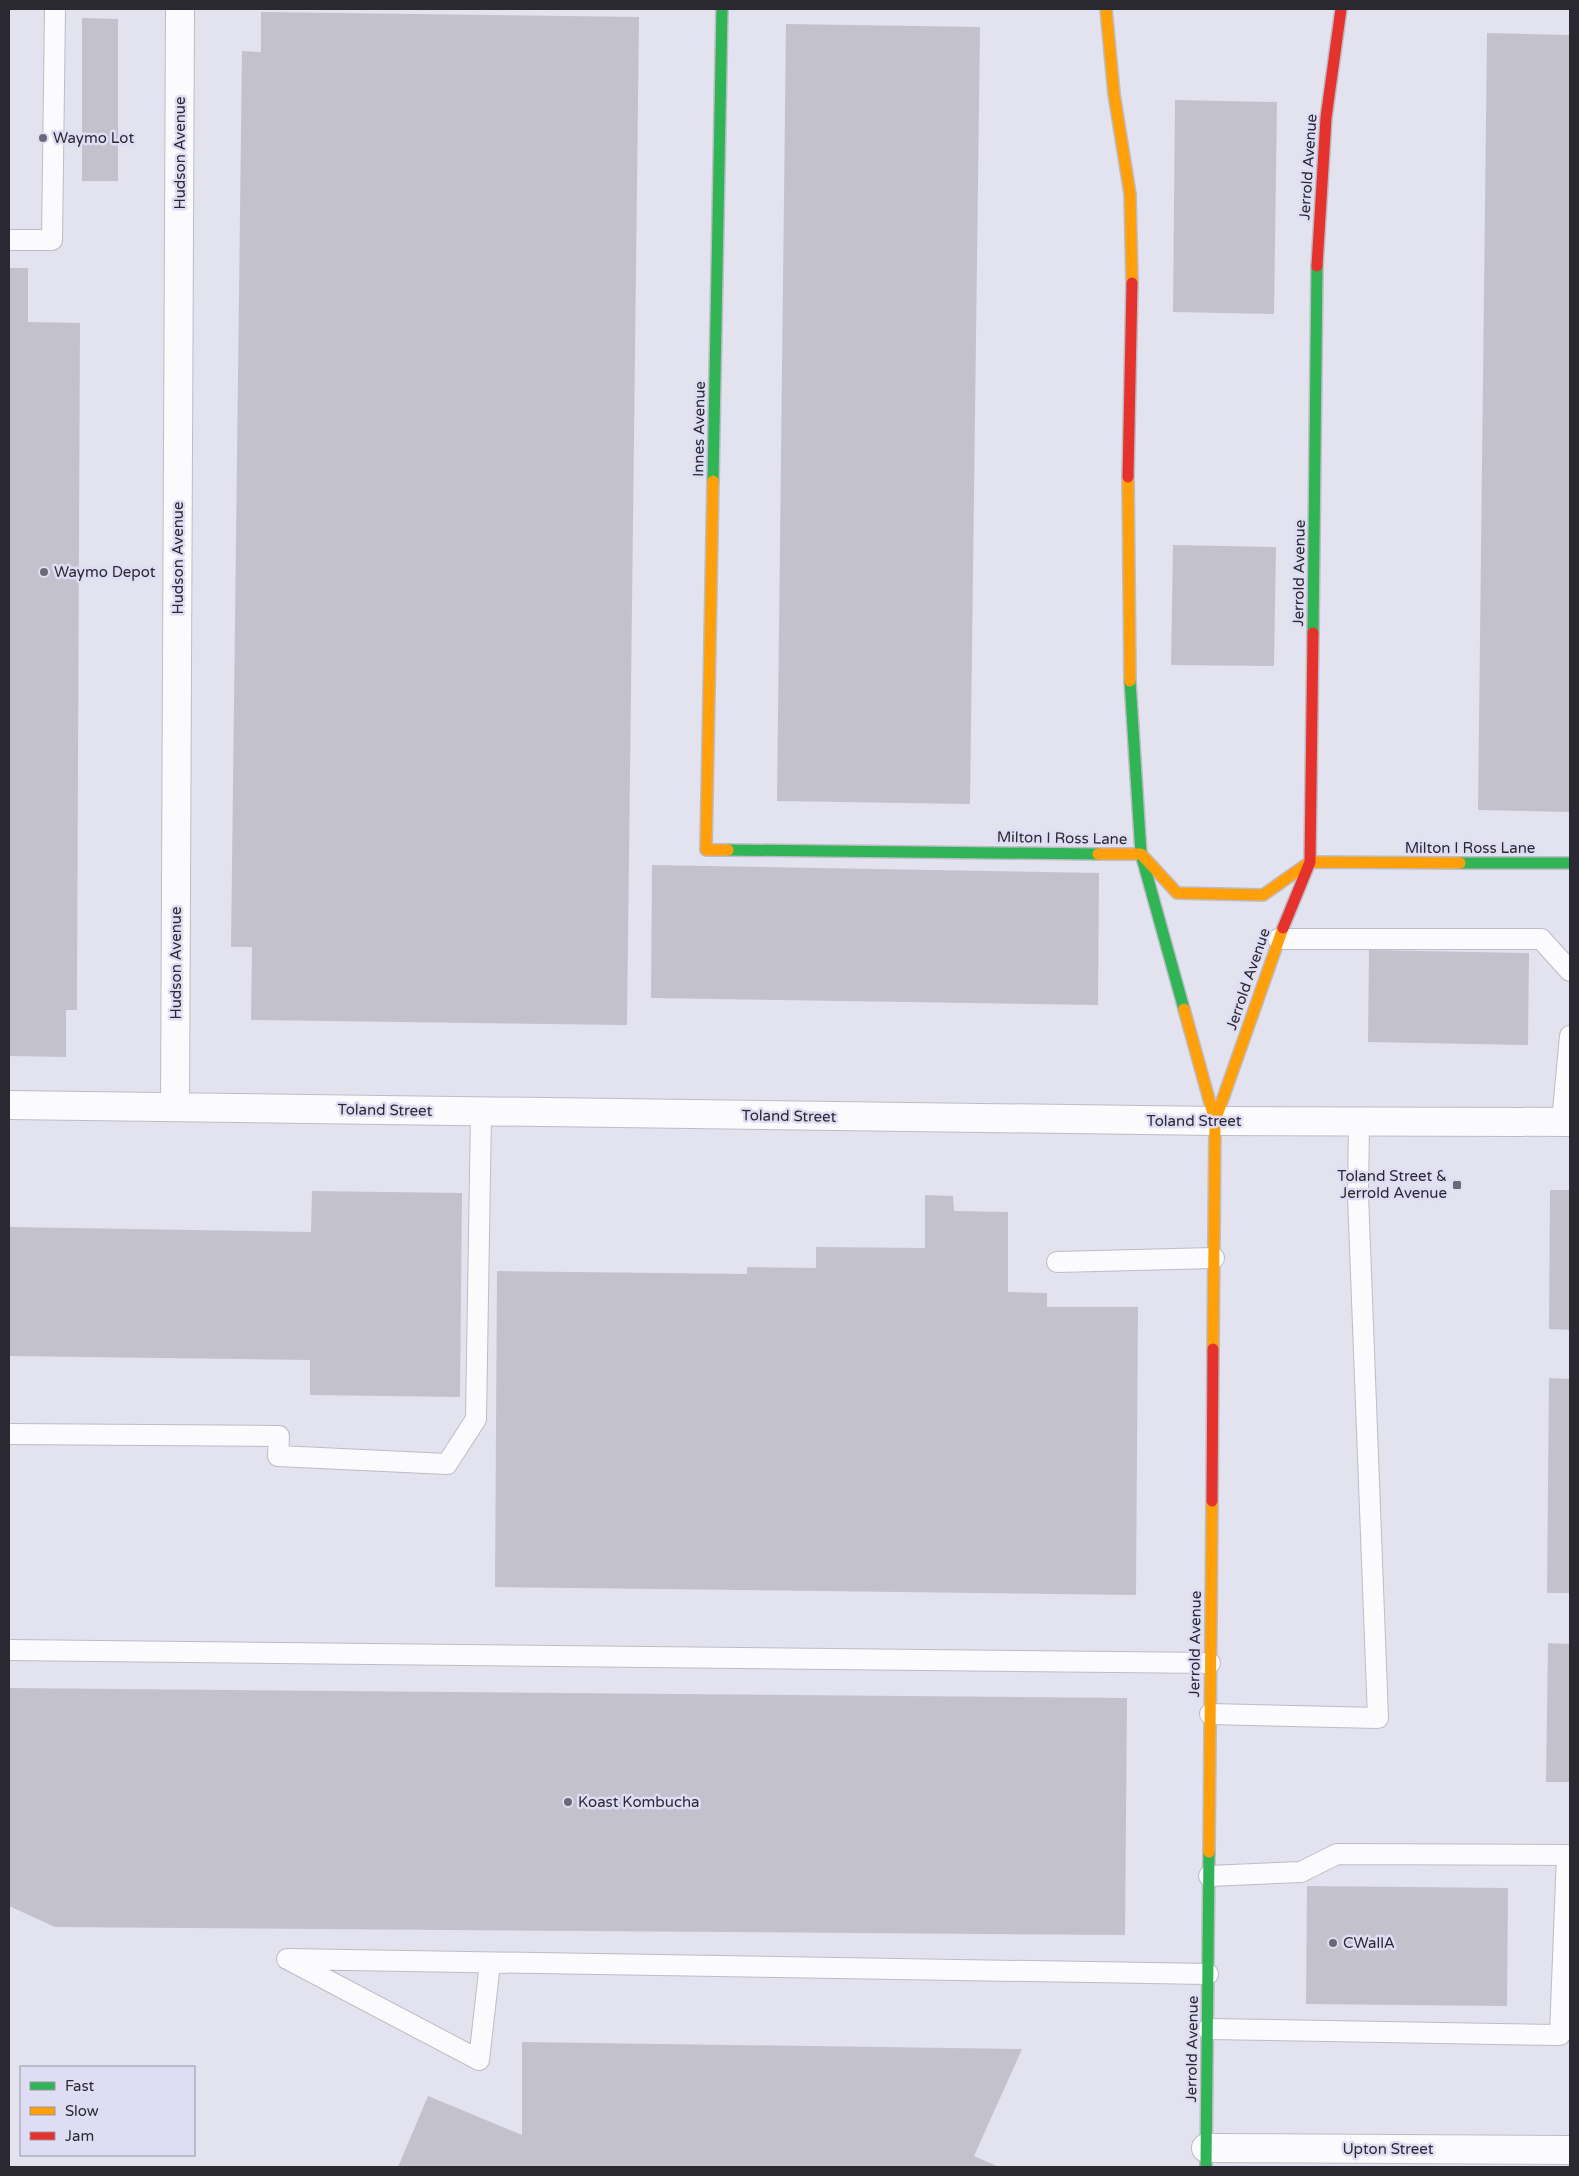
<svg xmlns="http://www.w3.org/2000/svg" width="1579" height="2176" font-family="'Varela Round',sans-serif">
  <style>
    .building { fill: #c3c2cc }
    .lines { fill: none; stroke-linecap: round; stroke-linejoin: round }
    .lane-casing { stroke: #bdbcc6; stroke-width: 22 }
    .street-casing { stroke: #bdbcc6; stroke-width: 30 }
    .fast-casing { stroke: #bdbcc6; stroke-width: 14 }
    .slow-casing { stroke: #bdbcc6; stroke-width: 14 }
    .jam-casing { stroke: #bdbcc6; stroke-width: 14 }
    .lane { stroke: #fbfbfd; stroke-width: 20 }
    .street { stroke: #fbfbfd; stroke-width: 28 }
    .fast { stroke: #30b455; stroke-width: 11 }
    .slow { stroke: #ff9f0a; stroke-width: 11 }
    .jam { stroke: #e5322d; stroke-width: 11 }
    .poi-dot { fill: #6b6a74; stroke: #dfddf4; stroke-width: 2 }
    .labels { text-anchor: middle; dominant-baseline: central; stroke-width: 5; stroke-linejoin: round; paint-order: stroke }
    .poi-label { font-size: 15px; fill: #2a2932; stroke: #dfddf4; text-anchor: start }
    .street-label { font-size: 15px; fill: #2a2932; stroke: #dfddf4 }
  </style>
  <rect width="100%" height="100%" fill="#e3e2ef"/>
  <path class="building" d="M 261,12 L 639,17 L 627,1025 L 251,1020 L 252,947 L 231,947 L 242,51 L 261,52 Z
    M 82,18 L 118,19 L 118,181 L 82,181 Z
    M 786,24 L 980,27 L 970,804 L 777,801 Z
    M 1487,33 L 1570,35 L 1570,812 L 1478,810 Z
    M 1175,100 L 1277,102 L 1274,314 L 1173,312 Z
    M 9,268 L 28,268 L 28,322 L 80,323 L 77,982 L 77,1010 L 66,1010 L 66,1057 L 9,1056 Z
    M 1173,545 L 1276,547 L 1274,666 L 1171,665 Z
    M 652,865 L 1099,873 L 1098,1005 L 651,998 Z
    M 1369,950 L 1529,953 L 1528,1045 L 1368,1042 Z
    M 1550,1190 L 1570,1190 L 1570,1330 L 1549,1329 Z
    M 312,1191 L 462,1193 L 460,1397 L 310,1395 L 310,1360 L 9,1356 L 9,1227 L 311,1232 Z
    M 925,1195 L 953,1196 L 954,1211 L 1008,1212 L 1008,1292 L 1047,1293 L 1047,1307 L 1138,1307 L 1136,1595 L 495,1587 L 497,1271 L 747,1274 L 747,1267 L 816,1268 L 816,1247 L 925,1248 Z
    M 1549,1378 L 1570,1379 L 1570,1593 L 1547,1593 Z
    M 1548,1643 L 1570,1644 L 1570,1782 L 1546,1782 Z
    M 9,1688 L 1127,1698 L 1125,1935 L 55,1927 L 9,1906 Z
    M 1307,1886 L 1508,1888 L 1507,2006 L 1306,2004 Z
    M 522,2042 L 1022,2049 L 974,2156 L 999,2167 L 398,2167 L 428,2096 L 522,2135 Z"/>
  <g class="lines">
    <defs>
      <path id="lane" d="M 9,240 L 52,240 L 55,9
        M 1278,939 L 1541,939 L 1570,971
        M 1562,1122 L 1570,1036
        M 1057,1262 L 1214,1258
        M 9,1434 L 279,1436 L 278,1456 L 447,1464 L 476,1419 L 481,1112
        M 9,1650 L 1210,1663
        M 1210,1714 L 1378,1718 L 1358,1195 L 1359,1122
        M 287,1959 L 1208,1974
        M 291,1961 L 479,2060 L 490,1963
        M 1208,2029 L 1560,2035 L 1567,1855 L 1337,1854 L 1301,1872 L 1209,1876"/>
      <path id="street" d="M 9,1105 L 1215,1121 L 1570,1122
        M 175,1107 L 180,9
        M 1206,2148 L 1570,2150"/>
      <path id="fast" d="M 713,481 L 722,9
        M 1313,633 L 1317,266
        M 1130,681 L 1141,854 L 1184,1009
        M 728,850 L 1098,854
        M 1460,863 L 1570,863
        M 1206,2167 L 1209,1852"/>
      <path id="slow" d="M 1106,9 L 1114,94 L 1130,194 L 1132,283
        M 1128,477 L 1130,681
        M 713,481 L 706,850 L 728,850
        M 1098,854 L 1141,854 L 1177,893 L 1263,895 L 1310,862 L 1460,863
        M 1184,1009 L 1215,1121 L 1213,1349
        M 1215,1121 L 1283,928
        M 1209,1852 L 1212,1501"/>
      <path id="jam" d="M 1317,266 L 1326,118 L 1341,9
        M 1128,477 L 1132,283
        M 1283,928 L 1310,862 L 1313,633
        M 1212,1501 L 1213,1349"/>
    </defs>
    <use href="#lane" class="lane-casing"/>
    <use href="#street" class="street-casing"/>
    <use href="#fast" class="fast-casing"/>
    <use href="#slow" class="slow-casing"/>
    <use href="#jam" class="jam-casing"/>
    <use href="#lane" class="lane"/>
    <use href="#street" class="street"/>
    <use href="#fast" class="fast"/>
    <use href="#slow" class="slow"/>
    <use href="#jam" class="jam"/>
  </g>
  <g class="poi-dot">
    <circle cx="43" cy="138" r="5"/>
    <circle cx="44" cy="572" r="5"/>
    <rect x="1452" y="1180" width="10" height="10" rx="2.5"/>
    <circle cx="568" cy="1802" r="5"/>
    <circle cx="1333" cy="1943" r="5"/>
  </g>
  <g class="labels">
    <g class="poi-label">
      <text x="53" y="138">Waymo Lot</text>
      <text x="54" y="572">Waymo Depot</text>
      <text x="1447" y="1176" text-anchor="end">Toland Street &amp;<tspan x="1447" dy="17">Jerrold Avenue</tspan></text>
      <text x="578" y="1802">Koast Kombucha</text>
      <text x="1343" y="1943">CWallA</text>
    </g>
    <g class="street-label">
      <text transform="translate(180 153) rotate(-90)">Hudson Avenue</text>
      <text transform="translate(1308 167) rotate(-86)">Jerrold Avenue</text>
      <text transform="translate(699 429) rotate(-89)">Innes Avenue</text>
      <text transform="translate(178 558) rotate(-90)">Hudson Avenue</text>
      <text transform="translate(1299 573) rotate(-89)">Jerrold Avenue</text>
      <text transform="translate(1062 838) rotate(1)">Milton I Ross Lane</text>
      <text x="1470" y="848">Milton I Ross Lane</text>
      <text transform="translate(176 963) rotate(-90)">Hudson Avenue</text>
      <text transform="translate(1248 979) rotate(-71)">Jerrold Avenue</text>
      <text transform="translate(385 1110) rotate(1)">Toland Street</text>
      <text transform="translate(789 1116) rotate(1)">Toland Street</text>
      <text x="1194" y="1121">Toland Street</text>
      <text transform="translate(1195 1644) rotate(-89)">Jerrold Avenue</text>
      <text transform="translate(1192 2049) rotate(-89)">Jerrold Avenue</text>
      <text x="1388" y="2149">Upton Street</text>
    </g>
  </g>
  <rect width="1579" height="2176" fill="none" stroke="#2a2932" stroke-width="20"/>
  <rect x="20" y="2066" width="175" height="90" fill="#dfddf4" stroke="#9795a6"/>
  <rect x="30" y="2082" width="25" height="8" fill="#30b455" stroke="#9795a6"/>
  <text x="65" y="2091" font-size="15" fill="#2a2932">Fast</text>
  <rect x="30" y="2107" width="25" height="8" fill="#ff9f0a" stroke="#9795a6"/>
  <text x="65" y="2116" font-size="15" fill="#2a2932">Slow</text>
  <rect x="30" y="2132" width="25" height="8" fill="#e5322d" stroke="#9795a6"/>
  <text x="65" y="2141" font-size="15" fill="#2a2932">Jam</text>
</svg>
